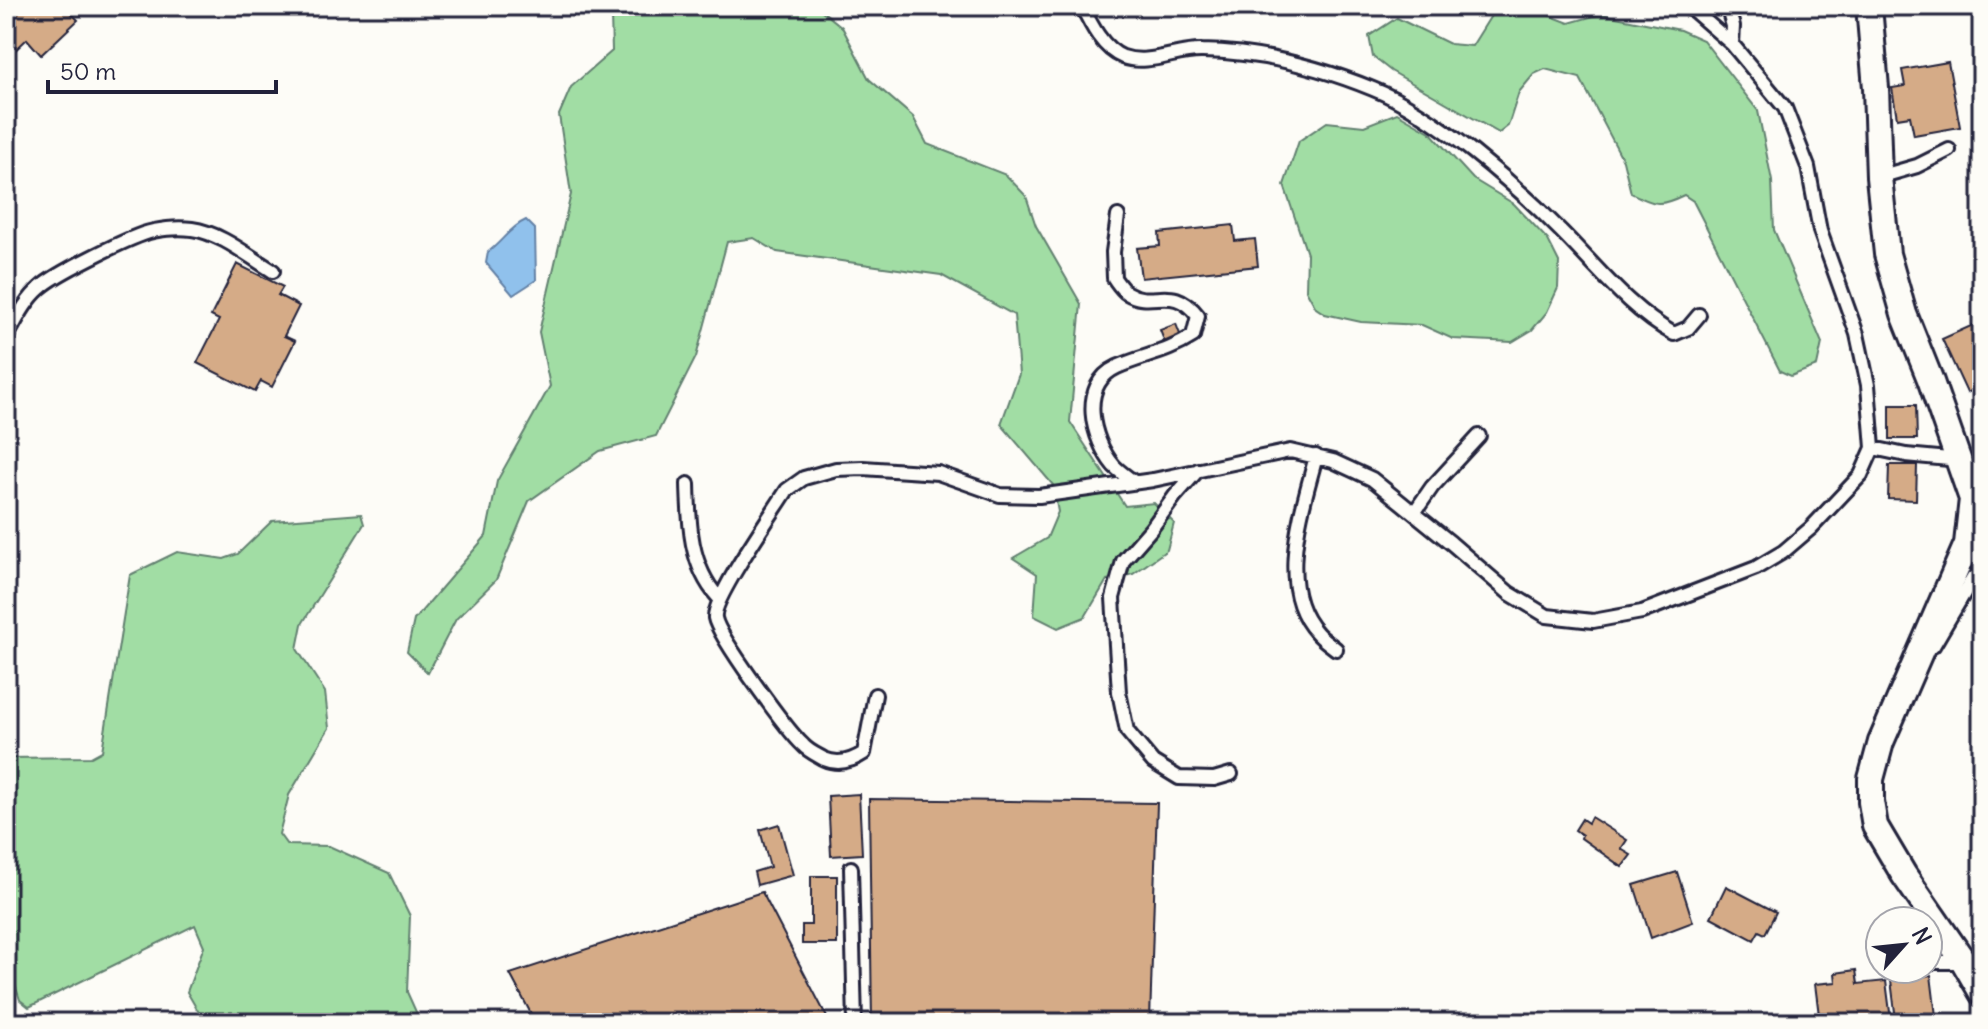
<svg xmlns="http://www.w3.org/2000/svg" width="1988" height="1029" font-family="Delius,sans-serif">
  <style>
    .green { fill: #a1dda4; stroke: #628070; stroke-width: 2 }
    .water { fill: #90c1ec; stroke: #6481a5; stroke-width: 2 }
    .building { fill: #d5ab87; stroke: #22223b; stroke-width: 2 }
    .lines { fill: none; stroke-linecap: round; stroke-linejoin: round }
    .lane-casing { stroke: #22223b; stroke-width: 18 }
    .street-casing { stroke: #22223b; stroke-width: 30 }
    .lane { stroke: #fdfcf7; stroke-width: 12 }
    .street { stroke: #fdfcf7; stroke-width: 24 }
  </style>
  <rect width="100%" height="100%" fill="#fdfcf7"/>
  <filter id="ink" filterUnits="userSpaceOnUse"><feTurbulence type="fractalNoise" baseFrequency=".0125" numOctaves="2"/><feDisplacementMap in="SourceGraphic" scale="16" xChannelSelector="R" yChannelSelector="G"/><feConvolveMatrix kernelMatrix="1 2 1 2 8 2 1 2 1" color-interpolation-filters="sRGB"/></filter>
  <g filter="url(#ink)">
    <path class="green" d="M 606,6 L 816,6 L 842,27 L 869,79 L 913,117 L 927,144 L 1006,175 L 1026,196 L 1036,226 L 1081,304 L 1070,422 L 1125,506 L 1154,503 L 1174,523 L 1167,550 L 1133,574 L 1107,580 L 1085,617 L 1058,628 L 1034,616 L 1037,574 L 1013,558 L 1047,538 L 1058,512 L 1053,485 L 1001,424 L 1019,374 L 1014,315 L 941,275 L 777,252 L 754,238 L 727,242 L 696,357 L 656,436 L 600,451 L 529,501 L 496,580 L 456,619 L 428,673 L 407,652 L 414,620 L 486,536 L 497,481 L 550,386 L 539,332 L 571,194 L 559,115 L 571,87 L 612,51 L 611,15 Z
      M 1497,6 L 1525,6 L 1569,23 L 1601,14 L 1680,30 L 1703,40 L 1758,111 L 1772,181 L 1774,230 L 1822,343 L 1817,366 L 1791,376 L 1780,371 L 1693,201 L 1684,195 C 1659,207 1656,205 1631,193 L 1623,160 L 1580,78 L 1545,69 L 1534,74 L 1519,92 L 1508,126 L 1499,133 L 1391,71 L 1373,57 L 1369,36 L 1397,18 L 1450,44 L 1472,46 Z
      M 1397,113 L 1430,132 L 1473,179 L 1514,204 L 1548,240 L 1559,262 L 1558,288 L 1547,312 L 1532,330 L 1512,342 L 1453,339 L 1422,325 L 1361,322 L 1325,314 L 1316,308 L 1306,290 L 1307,254 L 1284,185 L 1299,141 L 1327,122 L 1364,126 Z
      M 361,514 L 364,524 L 302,624 L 297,649 L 325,692 L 329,728 L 289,795 L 279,834 L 287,845 L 329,846 L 389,873 L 410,916 L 407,992 L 421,1023 L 205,1023 L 187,992 L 204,946 L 195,925 L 29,1007 L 20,1000 L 6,957 L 6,758 L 91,757 L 102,751 L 130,575 L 177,552 L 224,559 L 238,554 L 272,521 Z"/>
    <path class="water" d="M 526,220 L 535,229 L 536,280 L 513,295 L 486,263 L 488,252 C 502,242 510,227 526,220 Z"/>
    <path class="building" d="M 6,6 L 65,6 L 78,20 L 41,55 L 27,39 L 6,59 Z
      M 1948,62 L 1960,127 L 1914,135 L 1910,116 L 1897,118 L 1892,88 L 1905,86 L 1902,70 Z
      M 1233,225 L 1235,241 L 1255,239 L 1258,266 L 1141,278 L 1137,248 L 1160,246 L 1159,233 Z
      M 237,264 L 283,287 L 278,295 L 299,306 L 284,336 L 295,341 L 272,387 L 261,381 L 255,392 L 197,363 L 219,320 L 211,316 Z
      M 1982,321 L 1982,386 L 1967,393 L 1942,339 Z
      M 1176,324 L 1181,337 L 1165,343 L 1160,330 Z
      M 1890,405 L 1916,405 L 1917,439 L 1890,439 Z
      M 1889,465 L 1917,465 L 1916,500 L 1888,499 Z
      M 859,794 L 862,854 L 831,856 L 828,796 Z
      M 869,799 L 1157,803 L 1150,1020 L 1125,1023 L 872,1023 Z
      M 1591,817 L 1627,840 L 1621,849 L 1631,855 L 1622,867 L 1581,838 L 1582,835 L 1575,830 L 1582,819 L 1588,823 Z
      M 779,824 L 793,875 L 757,885 L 754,872 L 770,867 L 760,830 Z
      M 1677,872 L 1693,922 L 1651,938 L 1634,885 Z
      M 811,876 L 837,876 L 837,944 L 802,944 L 802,925 L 811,925 Z
      M 1726,886 L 1776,912 L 1765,934 L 1759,931 L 1754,940 L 1711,917 Z
      M 762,892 L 830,1023 L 536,1023 L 510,974 Z
      M 1856,970 L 1858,984 L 1886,981 L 1891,1020 L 1820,1023 L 1815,984 L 1836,982 L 1835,973 Z
      M 1931,975 L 1936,1016 L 1896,1020 L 1891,980 Z"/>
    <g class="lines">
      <defs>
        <path id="lane" d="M 1082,6 C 1091,25 1103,49 1123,57 C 1148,66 1177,50 1202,51 C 1261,52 1319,67 1373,89 C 1434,113 1516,185 1562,232 C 1598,268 1629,309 1674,334 L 1688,328 L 1699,315
          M 1727,6 L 1733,26 L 1732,44
          M 1879,177 L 1917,166 L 1949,150
          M 1118,216 L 1113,252 L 1114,278 C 1117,282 1122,290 1127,293 C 1153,309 1172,282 1198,316 L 1193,336 C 1167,353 1144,355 1117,367 C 1078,385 1092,440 1114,466 C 1120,472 1127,477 1134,482
          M 6,338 C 16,321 25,301 40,288 C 56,273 121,242 143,234 C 157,229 177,227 192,229 C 221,233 248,256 273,271
          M 1873,448 L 1906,455 L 1960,460
          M 1316,456 C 1303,508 1274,587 1317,633 C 1322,639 1330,644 1336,649
          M 1198,470 L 1175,496 L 1151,529 L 1123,561 L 1113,598 L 1119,692 L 1127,731 L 1153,762 L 1179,778 L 1214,779 L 1231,774
          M 688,484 C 689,524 690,566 718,597
          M 1414,513 L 1432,487 L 1479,436
          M 1933,646 L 1973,578 L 1982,571
          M 875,695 L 864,753 C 852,761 838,765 824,759 C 817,755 808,751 803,745 C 787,730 718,636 715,618 C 712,599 774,511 787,490 L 804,478 L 836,469 L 863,468 L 938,473 L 1000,495 L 1039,496 L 1153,480 L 1290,451 L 1333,461 L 1372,479 L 1451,543 L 1509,593 L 1547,616 L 1593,621 L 1642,612 L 1756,568 L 1783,552 L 1811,528 L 1861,475 L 1873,448 L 1868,385 L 1857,334 L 1820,231 L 1808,167 L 1785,108 L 1732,44 L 1693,10 L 1683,6
          M 851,868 L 855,1023
          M 1928,962 L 1964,962"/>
        <path id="street" d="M 1869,6 L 1876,88 L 1879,177 L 1887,254 L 1904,314 L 1930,379 L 1972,499 L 1967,544 L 1881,742 L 1871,779 L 1871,802 L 1875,826 L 1904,875 L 1964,962 L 1982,993"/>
      </defs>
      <use href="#lane" class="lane-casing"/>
      <use href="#street" class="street-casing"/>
      <use href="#lane" class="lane"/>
      <use href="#street" class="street"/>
    </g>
  </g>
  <rect width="1988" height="1029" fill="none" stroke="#fdfcf7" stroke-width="32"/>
  <rect x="16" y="16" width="1956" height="997" fill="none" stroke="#22223b" stroke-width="3" filter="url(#ink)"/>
  <g transform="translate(1904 945) rotate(63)"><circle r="38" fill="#fdfcf7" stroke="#a5a5ac" stroke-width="2"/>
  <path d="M0-6L14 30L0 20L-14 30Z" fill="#22223b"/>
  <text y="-12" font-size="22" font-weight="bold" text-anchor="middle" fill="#22223b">N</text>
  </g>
  <path d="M48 80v12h228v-12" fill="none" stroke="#22223b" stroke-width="4"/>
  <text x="60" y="80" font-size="24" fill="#22223b" stroke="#fdfcf7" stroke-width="6" paint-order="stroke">50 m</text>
</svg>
